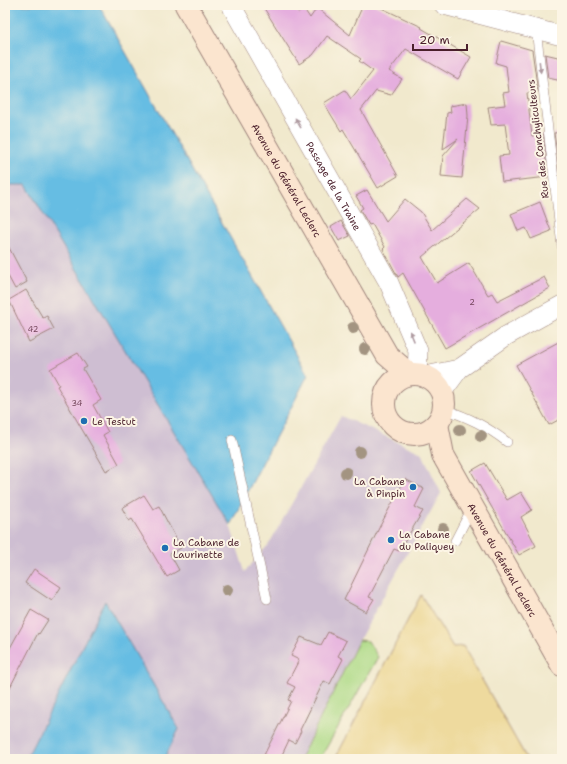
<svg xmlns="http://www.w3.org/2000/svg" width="567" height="764" font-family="'Shantell Sans',sans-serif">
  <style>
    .industrial { fill: #cebed2 }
    .green { fill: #aeda87; stroke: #7c7c59 }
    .sand { fill: #eeda9e; stroke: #9c7c64 }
    .water { fill: #66bde3; stroke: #586e87 }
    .building { fill: #e5aede }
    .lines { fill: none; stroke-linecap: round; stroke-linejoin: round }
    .service-casing { stroke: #9e847c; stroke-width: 10 }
    .minor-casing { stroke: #9e847c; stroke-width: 20 }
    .secondary-casing { stroke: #9e847c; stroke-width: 24 }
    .service { stroke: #fff; stroke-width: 9 }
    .minor { stroke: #fff; stroke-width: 19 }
    .secondary { stroke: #fbe5cf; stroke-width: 22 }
    .tree { fill: #a39481 }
    .oneway { fill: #ae9aa0 }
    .poi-dot { fill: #1f6fb2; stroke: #fcf5e5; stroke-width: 1.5 }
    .labels { text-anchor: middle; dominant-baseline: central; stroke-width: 4; stroke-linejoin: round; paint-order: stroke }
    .number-label { font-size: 8px; fill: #714358 }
    .street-label { font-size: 10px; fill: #4a1f2b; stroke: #fcf5e5 }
    .poi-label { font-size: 10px; fill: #4a1f2b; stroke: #fcf5e5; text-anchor: start }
  </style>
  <rect width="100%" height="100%" fill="#fcf5e5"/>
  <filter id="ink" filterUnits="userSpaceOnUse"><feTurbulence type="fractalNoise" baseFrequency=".025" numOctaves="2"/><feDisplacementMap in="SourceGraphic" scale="8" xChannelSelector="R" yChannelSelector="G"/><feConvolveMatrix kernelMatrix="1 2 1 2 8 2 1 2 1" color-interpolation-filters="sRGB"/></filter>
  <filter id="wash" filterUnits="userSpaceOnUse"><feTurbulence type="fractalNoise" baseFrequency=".012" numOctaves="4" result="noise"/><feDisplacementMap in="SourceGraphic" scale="16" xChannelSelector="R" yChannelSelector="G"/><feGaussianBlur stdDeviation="0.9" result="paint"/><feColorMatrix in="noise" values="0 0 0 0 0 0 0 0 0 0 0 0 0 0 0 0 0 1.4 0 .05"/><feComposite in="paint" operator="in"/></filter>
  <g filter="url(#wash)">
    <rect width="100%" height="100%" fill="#f1e9cd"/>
    <path class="industrial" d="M 5,185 L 26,185 L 230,525 L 245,572 L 269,544 L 341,416 L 422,453 L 441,493 L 359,640 L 300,759 L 164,759 L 179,729 L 105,601 L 26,759 L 5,759 Z"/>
    <path class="green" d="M 359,640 L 368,641 L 378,657 L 320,759 L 300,759 Z"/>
    <path class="sand" d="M 421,595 L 453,647 L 463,646 L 527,759 L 335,759 Z"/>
    <path class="water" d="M 5,5 L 99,5 L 308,375 L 230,525 L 26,185 L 5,185 Z
      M 105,601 L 179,729 L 164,759 L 26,759 Z"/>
    <g id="blocks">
      <path class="building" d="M 262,5 L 293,5 L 298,13 L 304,9 L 310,18 L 317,8 L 350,35 L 363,5 L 375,5 L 422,27 L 421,28 L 471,57 L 458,79 L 406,49 L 389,71 L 402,79 L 391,95 L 376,91 L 361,110 L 398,176 L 378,188 L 343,129 L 341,131 L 324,103 L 345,90 L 351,99 L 373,71 L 359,61 L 361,59 L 327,36 L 313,55 L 299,64 Z
        M 501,41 L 532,50 L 538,92 L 527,93 L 532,136 L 543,134 L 548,177 L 502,182 L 499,156 L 509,155 L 505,124 L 491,125 L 488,107 L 505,105 L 503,93 L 509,92 L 506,66 L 496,63 Z
        M 545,54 L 562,58 L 562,81 L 548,78 Z
        M 467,103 L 468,116 L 462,178 L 441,176 L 443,156 L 458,139 L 443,149 L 447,113 L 451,112 L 450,106 Z
        M 562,132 L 562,175 L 560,175 L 554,133 Z
        M 367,190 L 386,221 L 405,199 L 421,212 L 432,230 L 467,199 L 480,209 L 422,257 L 437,283 L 469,263 L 488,295 L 492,293 L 497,301 L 544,277 L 550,288 L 445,348 L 403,273 L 398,277 L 383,249 L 385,247 L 372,224 L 369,225 L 360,210 L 363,208 L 356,196 Z
        M 540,202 L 551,231 L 531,239 L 526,228 L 518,231 L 511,214 Z
        M 341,221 L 350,236 L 339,241 L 331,227 Z
        M 5,240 L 27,282 L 15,289 L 8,276 L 5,278 Z
        M 26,290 L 43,318 L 47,316 L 54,329 L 29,342 L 9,300 Z
        M 562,340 L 562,418 L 549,425 L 516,365 Z
        M 78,353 L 87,367 L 83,369 L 101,400 L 93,405 L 108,432 L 103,435 L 119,464 L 106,471 L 57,386 L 59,385 L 50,369 Z
        M 485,463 L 507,500 L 521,492 L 532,510 L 521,517 L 536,546 L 519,555 L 471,471 Z
        M 405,479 L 424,489 L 415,507 L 423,511 L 399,551 L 394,549 L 369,597 L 374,599 L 366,612 L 344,600 L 380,526 Z
        M 144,495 L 153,509 L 159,506 L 181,548 L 170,554 L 179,570 L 167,577 L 132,519 L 129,521 L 122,508 Z
        M 34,569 L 61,587 L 52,601 L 25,583 Z
        M 31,610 L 48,620 L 39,634 L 38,633 L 5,697 L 5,657 Z
        M 328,632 L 346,641 L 338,656 L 343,659 L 330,684 L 324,681 L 300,730 L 301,731 L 295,743 L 289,740 L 280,759 L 262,759 L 291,701 L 288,700 L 295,687 L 287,683 L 299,660 L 291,656 L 301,637 L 321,645 Z"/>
    </g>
  </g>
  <g filter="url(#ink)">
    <use href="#blocks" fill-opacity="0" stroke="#9e847c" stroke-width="1"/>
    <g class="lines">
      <defs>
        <path id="service" d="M 536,29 L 562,246
          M 444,409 C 470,418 486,426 507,442
          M 232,440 L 267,599
          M 455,541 L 472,508"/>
        <g id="minor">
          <path id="s1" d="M 231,5 L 389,283 L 418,351 L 417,374"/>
          <path d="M 444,5 L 562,36"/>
          <path d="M 425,376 L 459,369"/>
          <path d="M 442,392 L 459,369 L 506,336 L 562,305"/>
        </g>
        <g id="secondary">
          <path id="s2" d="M 186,5 L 387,355 L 409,374"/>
          <circle cx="414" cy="404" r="30"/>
          <path id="s3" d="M 437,424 L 443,455 L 562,665"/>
        </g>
      </defs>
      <use href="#service" class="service-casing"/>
      <use href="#minor" class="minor-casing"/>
      <use href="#secondary" class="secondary-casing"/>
      <use href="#service" class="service"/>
      <use href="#minor" class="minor"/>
      <use href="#secondary" class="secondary"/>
    </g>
    <g class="tree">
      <circle cx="353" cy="328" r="6"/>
      <circle cx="365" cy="349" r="6"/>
      <circle cx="460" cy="430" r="6"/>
      <circle cx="481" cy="436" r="6"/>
      <circle cx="360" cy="452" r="6"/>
      <circle cx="346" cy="473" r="6"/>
      <circle cx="443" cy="529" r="6"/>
      <circle cx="227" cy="590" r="6"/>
    </g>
    <defs><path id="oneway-solid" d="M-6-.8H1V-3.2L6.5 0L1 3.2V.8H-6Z"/></defs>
    <g class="oneway">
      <use href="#oneway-solid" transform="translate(540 67) rotate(83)"/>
      <use href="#oneway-solid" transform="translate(298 123) rotate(-120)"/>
      <use href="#oneway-solid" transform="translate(412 336) rotate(-112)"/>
    </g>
  </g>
  <g class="poi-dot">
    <circle cx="84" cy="421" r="4"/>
    <circle cx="413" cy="487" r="4"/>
    <circle cx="391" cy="540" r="4"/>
    <circle cx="165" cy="548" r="4"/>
  </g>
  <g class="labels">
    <g class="number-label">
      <text x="472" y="302">2</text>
      <text x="33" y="329">42</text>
      <text x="77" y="403">34</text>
    </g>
    <g class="street-label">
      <text transform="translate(538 139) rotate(-97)">Rue des Conchyliculteurs</text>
      <text stroke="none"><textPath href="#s2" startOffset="202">Avenue du Général Leclerc</textPath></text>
      <text stroke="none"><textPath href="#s1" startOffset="208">Passage de la Traine</textPath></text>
      <text stroke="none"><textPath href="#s3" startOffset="152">Avenue du Général Leclerc</textPath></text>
    </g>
    <g class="poi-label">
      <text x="92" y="421">Le Testut</text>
      <text x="405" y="481" text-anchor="end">La Cabane<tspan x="405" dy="12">à Pinpin</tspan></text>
      <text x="399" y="534">La Cabane<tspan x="399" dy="12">du Paliquey</tspan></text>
      <text x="173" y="542">La Cabane de<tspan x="173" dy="12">Laurinette</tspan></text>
    </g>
  </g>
  <rect width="567" height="764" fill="none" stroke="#fcf5e5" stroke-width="20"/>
  <path d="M413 44v6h54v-6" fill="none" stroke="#4a1f2b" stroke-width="2"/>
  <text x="419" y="44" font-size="12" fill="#4a1f2b" stroke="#fcf5e5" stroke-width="3" paint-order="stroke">20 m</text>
</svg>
